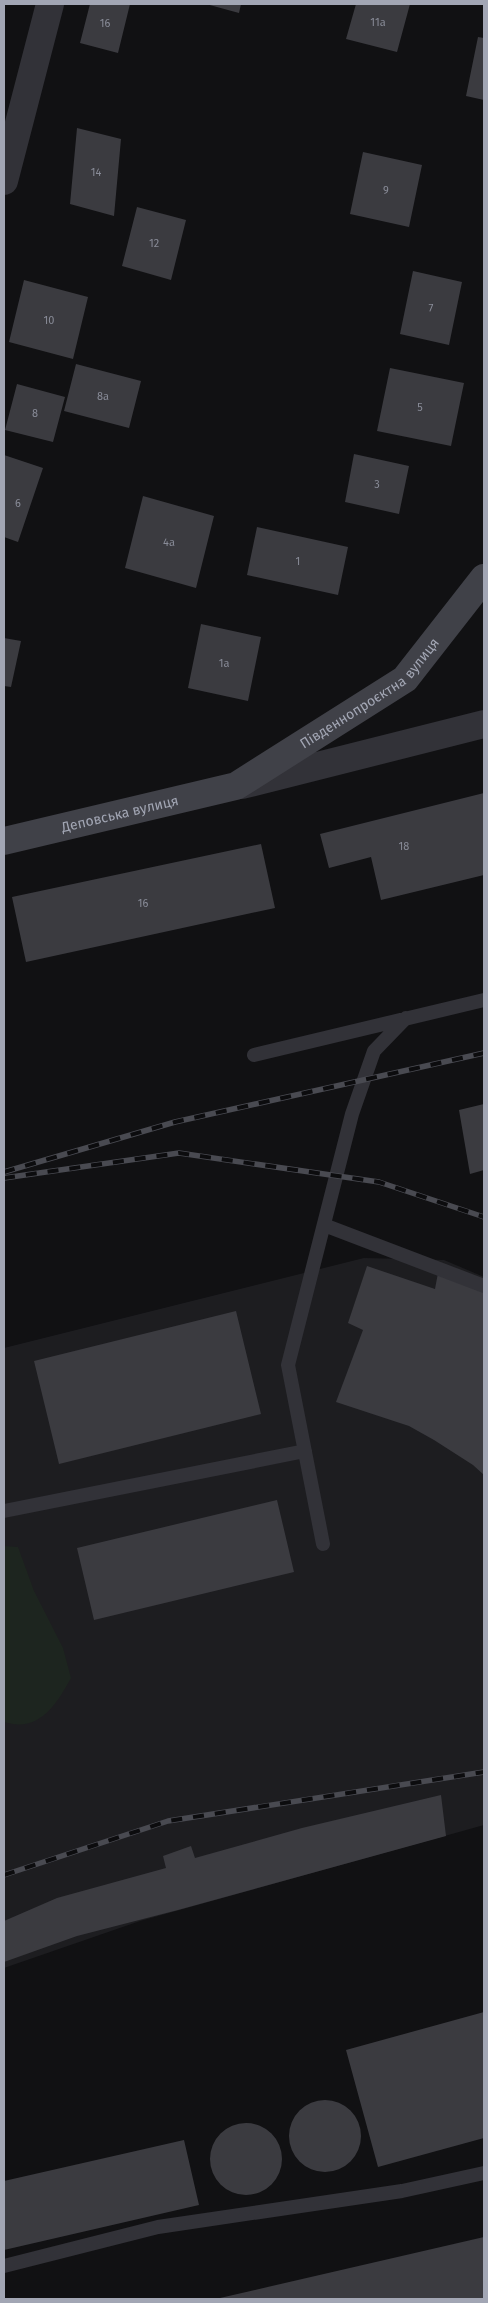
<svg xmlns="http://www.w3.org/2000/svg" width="488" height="2303" font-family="'Fira Sans',sans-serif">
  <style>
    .built { fill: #1d1d20 }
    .green { fill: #1d251f }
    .building { fill: #3b3b40 }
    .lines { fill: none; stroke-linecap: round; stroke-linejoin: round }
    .lane { stroke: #323238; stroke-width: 14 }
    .street { stroke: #323238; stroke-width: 28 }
    .secondary { stroke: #404148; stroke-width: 28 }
    .rail-casing { stroke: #494a51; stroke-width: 5.5 }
    .rail { stroke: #0c0c0e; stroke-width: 4; stroke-dasharray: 11; stroke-linecap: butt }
    .labels { text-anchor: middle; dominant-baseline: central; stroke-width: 4; stroke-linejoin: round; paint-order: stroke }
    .number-label { font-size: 11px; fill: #888b97 }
    .street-label { font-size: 14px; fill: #a2a6b4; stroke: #0c0c0e }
  </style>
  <rect width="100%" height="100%" fill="#111113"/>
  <path class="built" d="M 364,1258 L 444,1260 L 484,1277 L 484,1825 L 140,1921 L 4,1968 L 4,1348 Z"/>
  <path class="green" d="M 4,1546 L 18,1547 L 34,1591 L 63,1648 L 71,1678 C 56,1705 39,1733 4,1722 Z"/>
  <path class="building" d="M 90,4 L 130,4 L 118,53 L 80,43 Z
    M 206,4 L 241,4 L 239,13 Z
    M 356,4 L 410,4 L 397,52 L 346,39 Z
    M 478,37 L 484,38 L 484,100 L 466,96 Z
    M 77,128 L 121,139 L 114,216 L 70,204 Z
    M 363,152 L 422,165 L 409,227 L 350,214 Z
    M 137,207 L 186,220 L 171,280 L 122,266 Z
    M 413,271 L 462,282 L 449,345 L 400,334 Z
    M 24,280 L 88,297 L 73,359 L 9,342 Z
    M 76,364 L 141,381 L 129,428 L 64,411 Z
    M 390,368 L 464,383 L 451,446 L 377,431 Z
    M 17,384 L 65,397 L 53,442 L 5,430 Z
    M 354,454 L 409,466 L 399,514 L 345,502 Z
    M 4,455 L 43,468 L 18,542 L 4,537 Z
    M 143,496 L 214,516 L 196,588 L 125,568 Z
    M 257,527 L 348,547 L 338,595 L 247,575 Z
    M 201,624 L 261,637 L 248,701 L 188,688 Z
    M 4,638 L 21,641 L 11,687 L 4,686 Z
    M 484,793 L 484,875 L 381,900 L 371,857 L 329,868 L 320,834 Z
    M 261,844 L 275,908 L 26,962 L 12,897 Z
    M 484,1104 L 484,1170 L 470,1174 L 459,1110 Z
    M 367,1266 L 435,1289 L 438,1273 L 484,1291 L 484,1475 L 473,1465 L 434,1440 L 409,1426 L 336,1402 L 363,1330 L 348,1323 Z
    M 236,1311 L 261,1414 L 59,1464 L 34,1361 Z
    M 277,1500 L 294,1572 L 94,1620 L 77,1548 Z
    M 441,1795 L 446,1836 L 178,1910 L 77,1936 L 4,1962 L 4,1921 L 57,1898 L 166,1868 L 163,1856 L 191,1846 L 195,1858 L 302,1828 Z
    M 484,2012 L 484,2138 L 378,2167 L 346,2050 Z
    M289 2136a36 36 0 1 1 72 0a36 36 0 1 1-72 0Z
    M210 2159a36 36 0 1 1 72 0a36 36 0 1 1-72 0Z
    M 184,2140 L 199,2205 L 4,2250 L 4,2181 Z
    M 484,2237 L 484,2299 L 220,2299 L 220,2298 Z"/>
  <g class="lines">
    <path class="lane" d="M 254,1055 L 484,1000
      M 324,1225 L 484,1286
      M 4,1511 L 305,1451
      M 323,1544 L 288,1365 L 352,1114 L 374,1051 L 406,1018
      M 4,2266 L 158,2227 L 402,2191 L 484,2173"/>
    <path class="street" d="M 4,181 L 50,4
      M 242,785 L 484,724"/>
    <path class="secondary" id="s1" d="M 4,841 L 236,786 L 405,679 L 484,578"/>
    <defs>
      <path id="rail" d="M 4,1172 L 175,1122 L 484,1053
        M 4,1178 L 179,1153 L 379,1182 L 484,1217
        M 4,1875 L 168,1821 L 484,1772"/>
    </defs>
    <use href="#rail" class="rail-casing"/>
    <use href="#rail" class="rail"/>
  </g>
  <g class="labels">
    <g class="number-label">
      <text x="378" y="22">11а</text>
      <text x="105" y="23">16</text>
      <text x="96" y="172">14</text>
      <text x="386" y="190">9</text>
      <text x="154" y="243">12</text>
      <text x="431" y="308">7</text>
      <text x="49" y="320">10</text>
      <text x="103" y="396">8а</text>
      <text x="420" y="407">5</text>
      <text x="35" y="413">8</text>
      <text x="377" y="484">3</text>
      <text x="18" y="503">6</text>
      <text x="169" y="542">4а</text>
      <text x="298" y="561">1</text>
      <text x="224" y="663">1а</text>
      <text x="404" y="846">18</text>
      <text x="143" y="903">16</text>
    </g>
    <g class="street-label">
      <text stroke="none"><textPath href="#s1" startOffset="402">Південнопроєктна вулиця</textPath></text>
      <text stroke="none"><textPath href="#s1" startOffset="119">Деповська вулиця</textPath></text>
    </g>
  </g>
  <rect width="488" height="2303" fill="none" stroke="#a2a6b4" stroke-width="10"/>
</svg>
